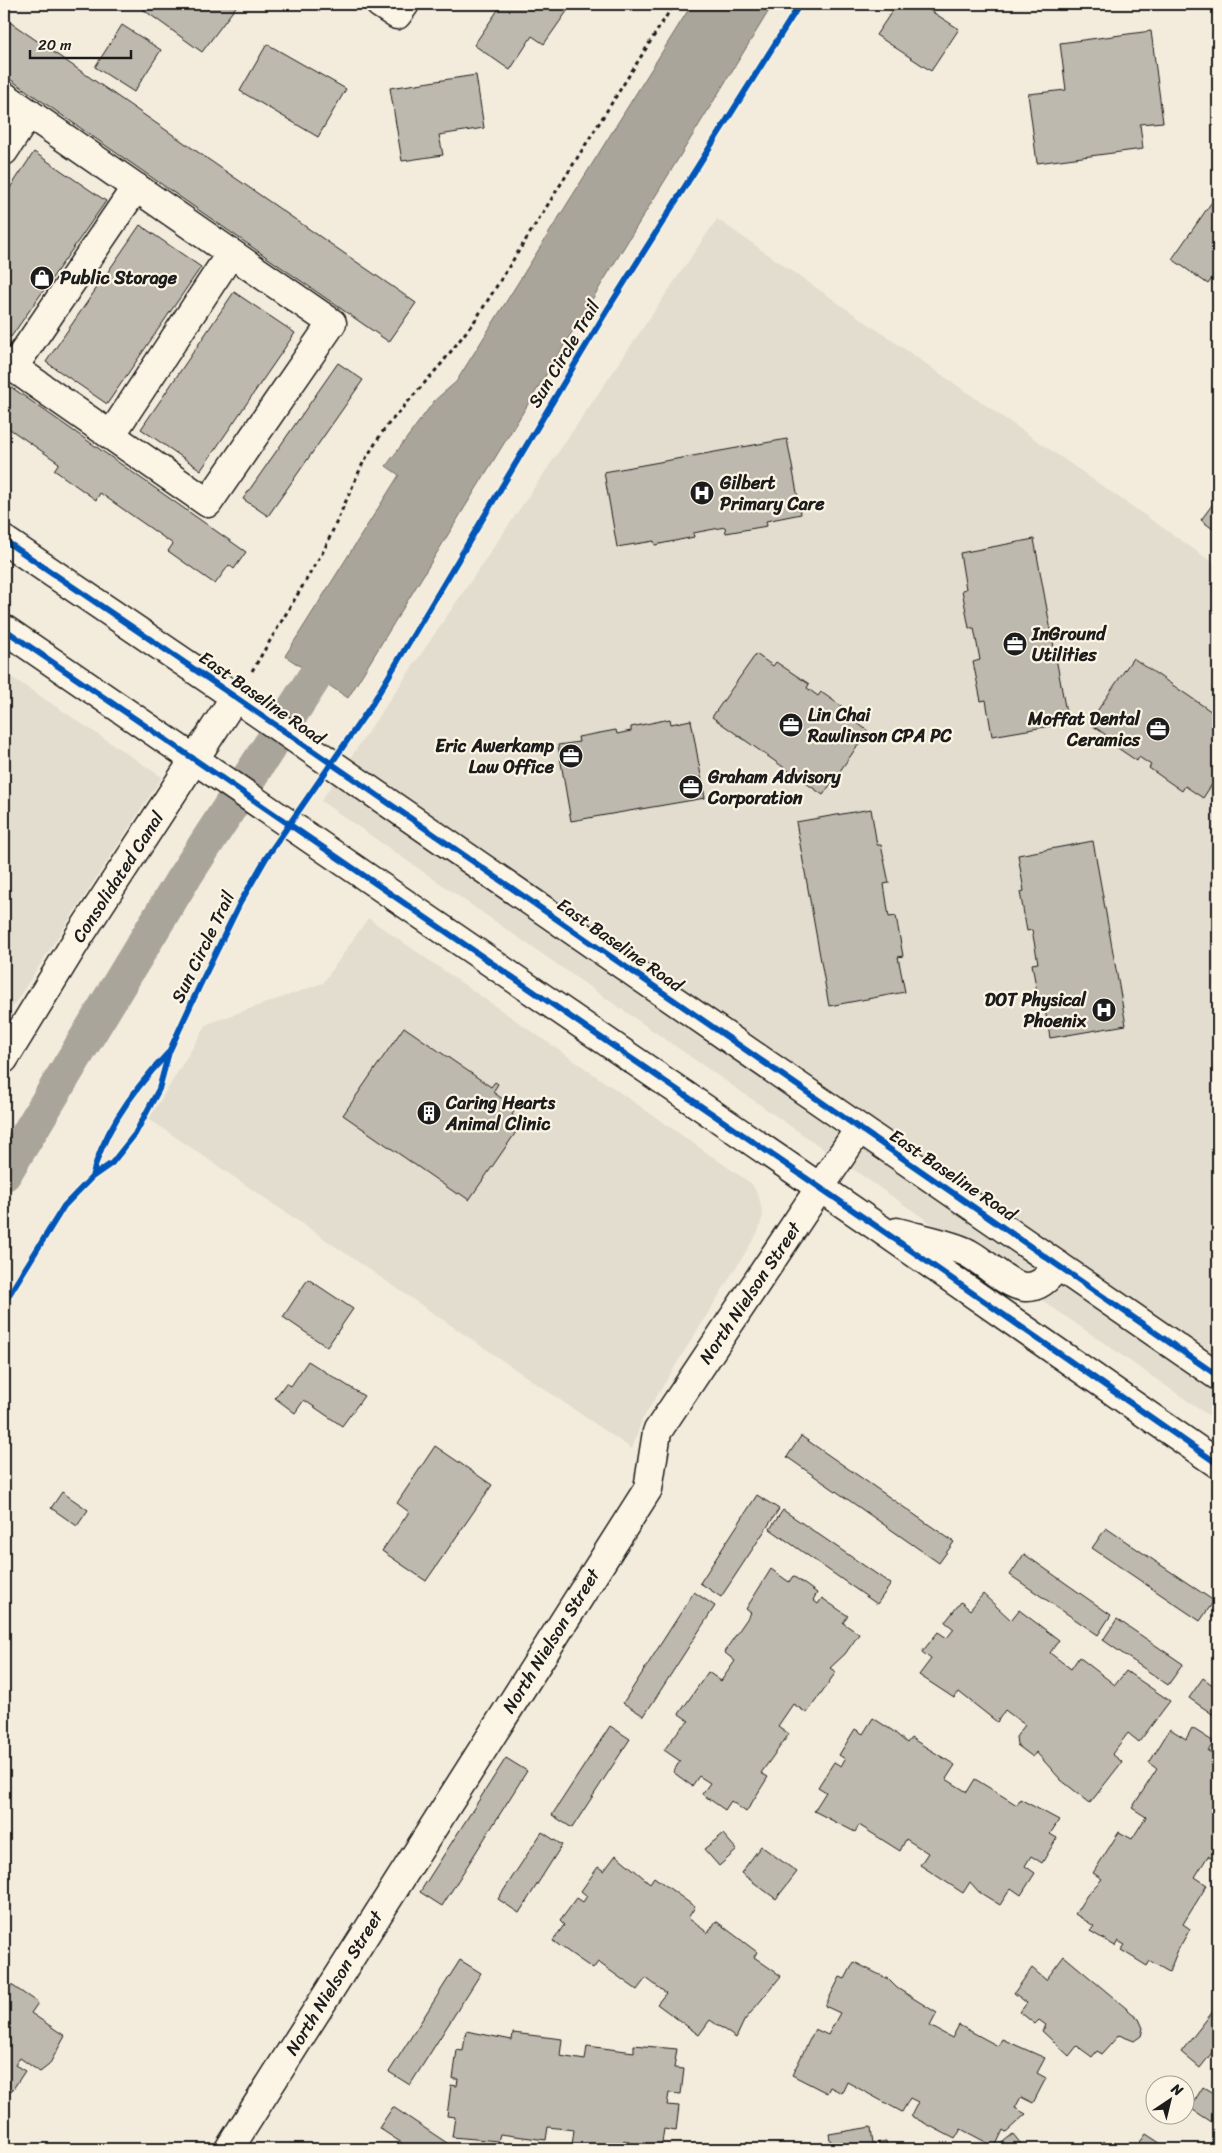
<svg xmlns="http://www.w3.org/2000/svg" width="1222" height="2153" font-family="Sriracha,sans-serif">
  <style>
    .built { fill: #e3ddcf }
    .water { fill: #aaa59b; stroke: #716e68 }
    .lines { fill: none; stroke-linecap: round; stroke-linejoin: round }
    .canal { stroke: #aaa59b; stroke-width: 35 }
    .building { fill: #beb9ae; stroke: #1c1c1c }
    .minor-casing { stroke: #1c1c1c; stroke-width: 31 }
    .major-casing { stroke: #1c1c1c; stroke-width: 31 }
    .path { stroke: #1c1c1c; stroke-width: 3; stroke-dasharray: 4 4; stroke-linecap: butt }
    .minor { stroke: #fcf5e5; stroke-width: 28 }
    .major { stroke: #fcf5e5; stroke-width: 28 }
    .cycleway-casing { stroke: #fcf5e5; stroke-width: 9 }
    .cycleway { stroke: #0057b8; stroke-width: 6 }
    .labels { text-anchor: middle; dominant-baseline: central; stroke-width: 4.5; stroke-linejoin: round; paint-order: stroke }
    .poi-label { font-size: 18px; font-weight: bold; fill: #1c1c1c; stroke: #fcf5e5; text-anchor: start }
    .street-label { font-size: 18px; fill: #1c1c1c; stroke: #fcf5e5 }
  </style>
  <rect width="100%" height="100%" fill="#f3ecdd"/>
  <filter id="ink" filterUnits="userSpaceOnUse"><feTurbulence type="fractalNoise" baseFrequency=".02" numOctaves="2"/><feDisplacementMap in="SourceGraphic" scale="10" xChannelSelector="R" yChannelSelector="G"/><feConvolveMatrix kernelMatrix="1 2 1 2 8 2 1 2 1" color-interpolation-filters="sRGB"/></filter>
  <g filter="url(#ink)">
    <path class="built" d="M 717,219 L 1218,566 L 1218,1422 L 321,801 Z
      M 4,672 L 162,777 L 4,1020 Z
      M 368,918 L 752,1184 L 759,1197 L 763,1216 L 758,1232 L 642,1420 L 632,1449 L 149,1119 L 207,1024 L 323,983 Z"/>
    <path class="water" d="M 692,4 L 773,4 L 348,698 L 285,656 L 399,475 L 386,466 L 435,400 L 456,382 Z"/>
    <g class="lines">
      <path class="canal" d="M 4,1174 L 181,882 L 342,635"/>
    </g>
    <path class="building" d="M 144,4 L 238,4 L 202,52 L 141,8 Z
      M 502,4 L 572,4 L 544,44 L 532,36 L 510,70 L 474,45 Z
      M 897,4 L 920,4 L 959,29 L 931,71 L 876,35 Z
      M 4,18 L 416,303 L 389,342 L 4,75 Z
      M 122,25 L 161,50 L 134,92 L 95,67 Z
      M 1151,31 L 1163,122 L 1140,124 L 1143,149 L 1037,163 L 1028,94 L 1066,90 L 1060,43 Z
      M 267,44 L 346,89 L 318,137 L 240,91 Z
      M 476,75 L 484,128 L 439,135 L 443,155 L 402,161 L 390,88 Z
      M 34,152 L 106,201 L 11,337 L 4,332 L 4,197 Z
      M 1216,196 L 1218,198 L 1218,270 L 1208,284 L 1172,259 Z
      M 140,225 L 201,267 L 107,404 L 46,362 Z
      M 234,292 L 295,333 L 201,470 L 141,429 Z
      M 338,363 L 363,380 L 268,516 L 243,499 Z
      M 4,382 L 246,552 L 234,569 L 229,565 L 215,584 L 168,551 L 173,544 L 100,493 L 96,500 L 54,470 L 59,463 L 4,425 Z
      M 787,439 L 801,514 L 766,521 L 767,526 L 726,533 L 725,527 L 693,533 L 694,537 L 655,545 L 654,541 L 617,547 L 604,472 Z
      M 1218,497 L 1218,533 L 1201,520 Z
      M 1034,539 L 1068,723 L 992,736 L 986,700 L 981,701 L 973,662 L 980,660 L 974,628 L 969,628 L 962,590 L 966,589 L 960,553 Z
      M 756,654 L 773,666 L 776,662 L 809,684 L 807,688 L 818,696 L 821,692 L 854,715 L 852,719 L 868,731 L 823,795 L 712,717 Z
      M 1133,658 L 1218,716 L 1218,775 L 1203,798 L 1185,786 L 1182,791 L 1149,768 L 1151,765 L 1139,757 L 1137,761 L 1103,738 L 1106,735 L 1089,723 Z
      M 670,719 L 671,724 L 691,720 L 705,798 L 571,821 L 558,745 L 579,742 L 578,737 L 616,730 L 617,734 L 631,731 L 631,727 Z
      M 871,809 L 877,845 L 881,845 L 889,883 L 884,884 L 889,917 L 896,916 L 903,956 L 898,957 L 905,992 L 829,1006 L 796,822 Z
      M 1093,841 L 1126,1025 L 1050,1038 L 1044,1003 L 1039,1004 L 1032,964 L 1038,963 L 1032,930 L 1027,931 L 1020,892 L 1024,891 L 1018,855 Z
      M 404,1027 L 491,1087 L 495,1082 L 498,1084 L 493,1092 L 504,1100 L 502,1102 L 514,1111 L 512,1115 L 523,1122 L 469,1200 L 459,1193 L 457,1194 L 343,1115 Z
      M 1218,1131 L 1218,1144 L 1212,1140 Z
      M 308,1279 L 353,1309 L 327,1347 L 283,1317 Z
      M 308,1361 L 364,1396 L 342,1426 L 304,1400 L 295,1413 L 275,1398 L 286,1383 L 291,1386 Z
      M 801,1436 L 954,1542 L 939,1563 L 787,1457 Z
      M 435,1446 L 492,1485 L 426,1581 L 382,1551 L 409,1512 L 397,1503 Z
      M 62,1492 L 88,1510 L 77,1526 L 51,1508 Z
      M 757,1495 L 779,1509 L 721,1597 L 700,1583 Z
      M 783,1510 L 891,1584 L 877,1604 L 770,1529 Z
      M 1106,1528 L 1214,1601 L 1200,1621 L 1092,1548 Z
      M 1024,1554 L 1111,1615 L 1098,1635 L 1010,1575 Z
      M 771,1569 L 789,1582 L 793,1576 L 817,1593 L 813,1600 L 818,1604 L 822,1598 L 848,1616 L 843,1623 L 859,1634 L 845,1654 L 830,1668 L 836,1672 L 807,1713 L 793,1704 L 778,1726 L 789,1734 L 761,1773 L 768,1777 L 746,1812 L 731,1801 L 725,1810 L 702,1794 L 710,1783 L 699,1776 L 692,1786 L 673,1772 L 680,1761 L 664,1750 L 679,1730 L 689,1721 L 679,1714 L 708,1672 L 721,1681 L 735,1661 L 724,1652 L 751,1613 L 746,1609 Z
      M 694,1592 L 715,1606 L 644,1716 L 623,1703 Z
      M 983,1594 L 1011,1620 L 1019,1610 L 1059,1640 L 1050,1653 L 1071,1669 L 1079,1657 L 1115,1685 L 1126,1671 L 1170,1701 L 1139,1742 L 1128,1733 L 1112,1754 L 1122,1762 L 1090,1803 L 1061,1780 L 1036,1752 L 1033,1757 L 1017,1745 L 1016,1737 L 1025,1725 L 1005,1710 L 997,1722 L 959,1692 L 954,1698 L 919,1675 L 931,1659 L 922,1652 L 938,1632 L 947,1638 L 954,1629 L 945,1622 L 961,1602 L 970,1610 Z
      M 1117,1619 L 1183,1664 L 1168,1685 L 1103,1640 Z
      M 1203,1678 L 1218,1689 L 1218,1718 L 1189,1698 Z
      M 873,1718 L 893,1731 L 907,1743 L 911,1738 L 955,1765 L 946,1779 L 967,1792 L 975,1779 L 1017,1805 L 1020,1799 L 1059,1820 L 1050,1834 L 1057,1838 L 1042,1863 L 1031,1856 L 1025,1866 L 1035,1873 L 1021,1895 L 1011,1888 L 1000,1905 L 979,1892 L 970,1882 L 963,1893 L 920,1865 L 928,1853 L 906,1839 L 900,1851 L 859,1825 L 855,1832 L 814,1811 L 826,1792 L 818,1787 L 834,1762 L 841,1766 L 845,1759 L 839,1755 L 855,1729 L 863,1734 Z
      M 610,1726 L 630,1739 L 572,1828 L 552,1815 Z
      M 1192,1728 L 1214,1742 L 1208,1751 L 1218,1756 L 1218,1862 L 1208,1856 L 1195,1877 L 1207,1885 L 1183,1924 L 1190,1929 L 1178,1950 L 1169,1972 L 1150,1961 L 1147,1966 L 1121,1950 L 1125,1945 L 1118,1941 L 1115,1946 L 1090,1931 L 1094,1926 L 1075,1914 L 1087,1895 L 1102,1879 L 1093,1873 L 1119,1832 L 1132,1839 L 1146,1817 L 1132,1808 L 1157,1769 L 1149,1763 L 1170,1729 L 1186,1739 Z
      M 506,1758 L 527,1771 L 442,1906 L 420,1892 Z
      M 542,1832 L 562,1845 L 519,1913 L 498,1899 Z
      M 723,1834 L 737,1850 L 719,1866 L 704,1849 Z
      M 761,1846 L 797,1872 L 776,1899 L 741,1873 Z
      M 616,1855 L 650,1883 L 654,1877 L 695,1907 L 688,1918 L 708,1933 L 716,1921 L 757,1952 L 754,1957 L 781,1976 L 744,2021 L 736,2038 L 710,2020 L 699,2035 L 657,2004 L 666,1993 L 646,1978 L 637,1990 L 598,1962 L 593,1969 L 553,1941 L 564,1925 L 560,1921 L 577,1898 L 583,1902 L 587,1896 L 581,1891 L 598,1867 L 604,1871 Z
      M 1064,1956 L 1139,2019 L 1143,2028 L 1141,2036 L 1134,2041 L 1119,2035 L 1102,2054 L 1097,2051 L 1092,2057 L 1077,2046 L 1069,2056 L 1042,2031 L 1046,2025 L 1039,2020 L 1035,2024 L 1020,2012 L 1027,2003 L 1014,1993 L 1032,1968 L 1046,1980 Z
      M 460,1960 L 481,1973 L 410,2085 L 389,2072 Z
      M 854,1962 L 888,1979 L 897,1988 L 937,2013 L 930,2026 L 952,2038 L 959,2025 L 998,2046 L 1002,2039 L 1045,2058 L 1037,2073 L 1046,2078 L 1033,2103 L 1021,2097 L 1015,2108 L 1026,2114 L 1006,2132 L 1003,2130 L 995,2147 L 961,2129 L 955,2139 L 911,2116 L 918,2102 L 910,2098 L 902,2112 L 847,2082 L 842,2093 L 830,2087 L 827,2093 L 792,2075 L 815,2029 L 828,2035 L 840,2013 L 825,2006 L 840,1977 L 845,1979 Z
      M 4,1980 L 38,2003 L 31,2013 L 65,2036 L 49,2065 L 40,2072 L 20,2058 L 15,2065 L 25,2071 L 11,2092 L 4,2087 Z
      M 1218,2005 L 1218,2045 L 1200,2068 L 1181,2052 Z
      M 466,2031 L 512,2040 L 513,2033 L 562,2039 L 560,2056 L 585,2060 L 587,2046 L 634,2052 L 634,2045 L 677,2049 L 674,2068 L 684,2069 L 681,2094 L 669,2093 L 667,2105 L 679,2106 L 676,2131 L 664,2129 L 661,2149 L 638,2146 L 624,2140 L 622,2149 L 600,2149 L 572,2145 L 574,2130 L 548,2127 L 546,2140 L 500,2134 L 498,2141 L 452,2137 L 455,2117 L 447,2116 L 451,2085 L 457,2086 L 458,2079 L 453,2079 L 457,2050 L 463,2051 Z
      M 1203,2087 L 1218,2096 L 1218,2126 L 1190,2108 Z
      M 393,2107 L 456,2149 L 411,2149 L 379,2128 Z
      M 871,2127 L 873,2144 L 886,2141 L 888,2149 L 807,2149 L 831,2145 L 829,2134 Z
      M 1013,2134 L 1025,2149 L 994,2149 Z
      M 1146,2134 L 1169,2149 L 1135,2149 Z
      M 1104,2141 L 1112,2149 L 1096,2149 Z"/>
    <g class="lines">
      <defs>
        <path id="minor" d="M 380,4 L 397,15 L 405,4
          M 4,96 L 332,323 L 208,503 L 4,361
          M 4,151 L 29,113
          M 13,368 L 136,187
          M 111,435 L 231,253
          M 4,1059 L 78,938 L 235,697
          M 229,2149 L 648,1489 L 657,1432 L 859,1129"/>
        <path id="major" d="M 4,540 L 235,697 L 1218,1376
          M 4,629 L 876,1226 L 1218,1464
          M 897,1232 C 917,1238 951,1244 968,1253 C 1002,1272 1026,1312 1058,1265"/>
      </defs>
      <use href="#minor" class="minor-casing"/>
      <use href="#major" class="major-casing"/>
      <path class="path" d="M 252,671 L 324,550 L 363,463 L 385,428 L 442,363 L 476,319 L 674,4
        M 92,1177 C 103,1131 136,1087 168,1052
        M 4,1303 L 64,1206 L 92,1177 L 112,1163 L 135,1134 L 159,1089 L 169,1052 L 199,987 L 240,903 L 266,858"/>
      <use href="#minor" class="minor"/>
      <use href="#major" class="major"/>
      <defs>
        <path id="cycleway" d="M 4,540 L 235,697 L 1218,1376
          M 4,629 L 876,1226 L 1218,1464
          M 92,1177 C 103,1131 135,1088 167,1054
          M 4,1303 L 64,1206 L 92,1177 L 112,1163 L 135,1134 L 159,1089 L 169,1052 L 199,987 L 240,903 L 266,858 L 371,706 L 609,307 L 800,4"/>
      </defs>
      <use href="#cycleway" class="cycleway-casing"/>
      <use href="#cycleway" class="cycleway"/>
    </g>
  </g>
  <defs>
    <symbol id="shop-disc" viewBox="-11 -11 22 22"><circle r="9.5" fill="#1c1c1c" stroke="#fcf5e5"/><path d="M-5-2.5h2.3a2.7 3.5 0 0 1 5.4 0H5L5.5 6h-11ZM-1.5-2.5h3a1.5 2.3 0 0 0-3 0Z" fill="#fff"/></symbol>
    <symbol id="hospital-disc" viewBox="-11 -11 22 22"><circle r="9.5" fill="#1c1c1c" stroke="#fcf5e5"/><path d="M-5-5h3v3.5h4V-5h3V5h-3V1.5h-4V5h-3Z" fill="#fff"/></symbol>
    <symbol id="office-disc" viewBox="-11 -11 22 22"><circle r="9.5" fill="#1c1c1c" stroke="#fcf5e5"/><path d="M-6-3h4V-5.5h4V-3h4V5H-6ZM-1-4.5V-3h2v-1.5ZM-6 0V1H6V0Z" fill="#fff"/></symbol>
    <symbol id="building-disc" viewBox="-11 -11 22 22"><circle r="9.5" fill="#1c1c1c" stroke="#fcf5e5"/><path d="M-4-6H4V6H1V3H-1V6H-4ZM-2.5-4.3h1.7v1.8h-1.7ZM.8-4.3h1.7v1.8H.8ZM-2.5-1h1.7V.8h-1.7ZM.8-1h1.7V.8H.8Z" fill="#fff"/></symbol>
  </defs>
  <g fill-rule="evenodd">
    <use href="#shop-disc" x="28" y="264" width="28" height="28"/>
    <use href="#hospital-disc" x="688" y="479" width="28" height="28"/>
    <use href="#office-disc" x="1001" y="630" width="28" height="28"/>
    <use href="#office-disc" x="777" y="711" width="28" height="28"/>
    <use href="#office-disc" x="1144" y="715" width="28" height="28"/>
    <use href="#office-disc" x="557" y="742" width="28" height="28"/>
    <use href="#office-disc" x="677" y="773" width="28" height="28"/>
    <use href="#hospital-disc" x="1090" y="996" width="28" height="28"/>
    <use href="#building-disc" x="415" y="1099" width="28" height="28"/>
  </g>
  <g class="labels">
    <g class="poi-label">
      <text x="60" y="278">Public Storage</text>
      <text x="720" y="483">Gilbert<tspan x="720" dy="21">Primary Care</tspan></text>
      <text x="1032" y="634">InGround<tspan x="1032" dy="21">Utilities</tspan></text>
      <text x="808" y="715">Lin Chai<tspan x="808" dy="21">Rawlinson CPA PC</tspan></text>
      <text x="1140" y="719" text-anchor="end">Moffat Dental<tspan x="1140" dy="21">Ceramics</tspan></text>
      <text x="554" y="746" text-anchor="end">Eric Awerkamp<tspan x="554" dy="21">Law Office</tspan></text>
      <text x="708" y="777">Graham Advisory<tspan x="708" dy="21">Corporation</tspan></text>
      <text x="1086" y="1000" text-anchor="end">DOT Physical<tspan x="1086" dy="21">Phoenix</tspan></text>
      <text x="446" y="1103">Caring Hearts<tspan x="446" dy="21">Animal Clinic</tspan></text>
    </g>
    <g class="street-label">
      <text transform="translate(564 354) rotate(-59)">Sun Circle Trail</text>
      <text transform="translate(262 698) rotate(35)">East Baseline Road</text>
      <text transform="translate(118 877) rotate(-57)">Consolidated Canal</text>
      <text transform="translate(620 945) rotate(35)">East Baseline Road</text>
      <text transform="translate(203 947) rotate(-64)">Sun Circle Trail</text>
      <text transform="translate(953 1175) rotate(34)">East Baseline Road</text>
      <text transform="translate(750 1293) rotate(-56)">North Nielson Street</text>
      <text transform="translate(551 1641) rotate(-58)">North Nielson Street</text>
      <text transform="translate(334 1983) rotate(-58)">North Nielson Street</text>
    </g>
  </g>
  <rect width="1222" height="2153" fill="none" stroke="#fcf5e5" stroke-width="20"/>
  <rect x="10" y="10" width="1202" height="2133" fill="none" stroke="#1c1c1c" stroke-width="2" filter="url(#ink)"/>
  <g transform="translate(1170 2100) rotate(35)"><circle r="24" fill="#fcf5e5" stroke="#a29e95"/>
  <path d="M0-4L9 19L0 12L-9 19Z" fill="#1c1c1c"/>
  <text y="-8" font-size="14" font-weight="bold" text-anchor="middle" fill="#1c1c1c">N</text>
  </g>
  <path d="M30 50v8h101v-8" fill="none" stroke="#1c1c1c" stroke-width="2.5"/>
  <text x="38" y="50" font-size="15" fill="#1c1c1c" stroke="#fcf5e5" stroke-width="4" paint-order="stroke">20 m</text>
</svg>
